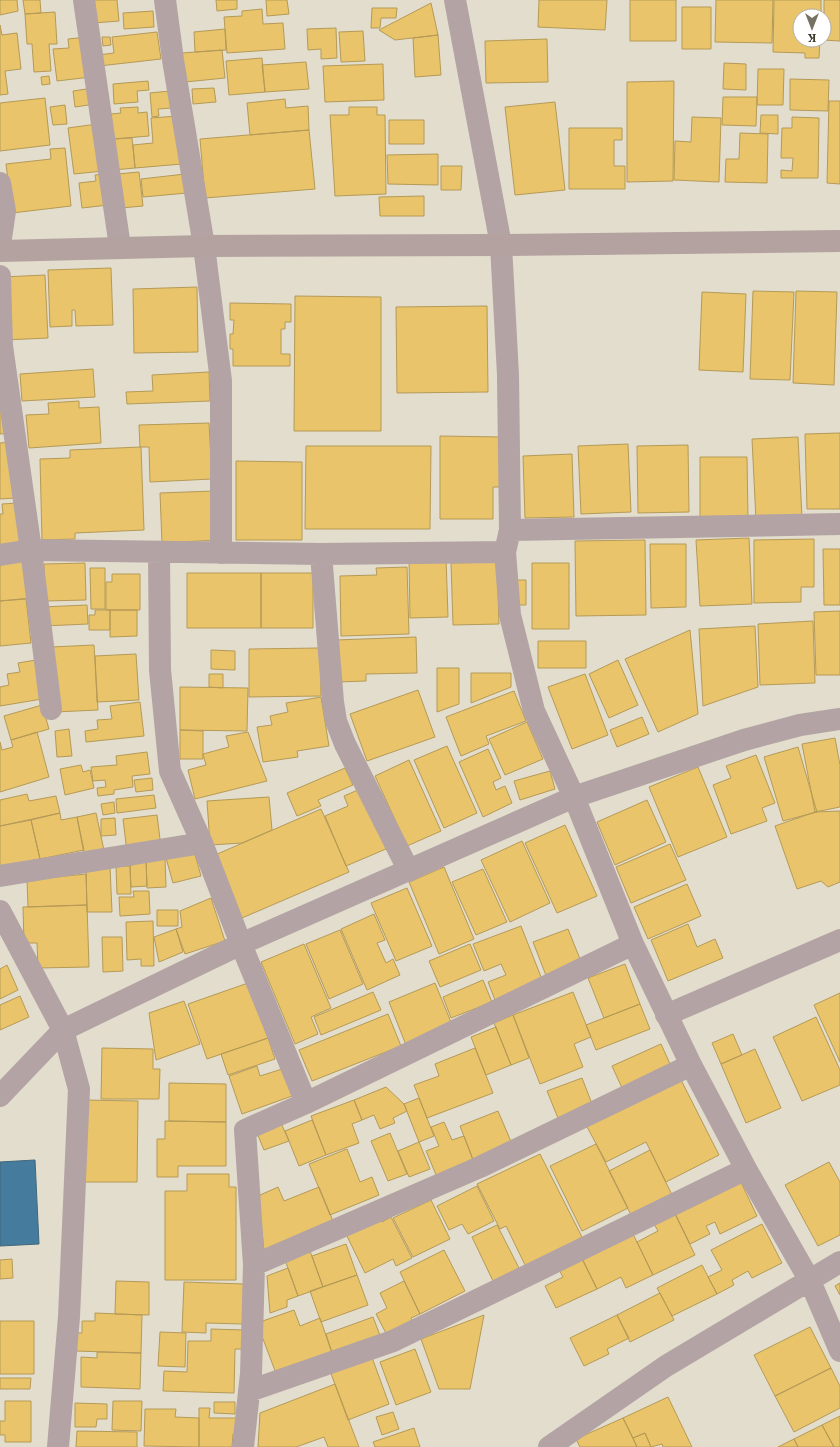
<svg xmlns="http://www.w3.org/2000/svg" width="840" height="1447" font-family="'IBM Plex Serif',serif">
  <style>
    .homes { fill: #e9c46a; stroke: #b59a57 }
    .public { fill: #457b9d; stroke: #42677b }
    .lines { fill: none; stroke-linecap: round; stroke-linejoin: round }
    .minor { stroke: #b3a3a4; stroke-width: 22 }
    .major { stroke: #b3a2a0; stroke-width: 22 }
  </style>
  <rect width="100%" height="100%" fill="#e2ddcc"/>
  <path class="homes" d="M 0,0 L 17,0 L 18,11 L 0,15 Z
    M 23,0 L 40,0 L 41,13 L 25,14 Z
    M 90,0 L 117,0 L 119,21 L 93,23 Z
    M 216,0 L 237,0 L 237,9 L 217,11 Z
    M 266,0 L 287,0 L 289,14 L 267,16 Z
    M 539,0 L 607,0 L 605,30 L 538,27 Z
    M 630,0 L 676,0 L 676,41 L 630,41 Z
    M 716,0 L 773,0 L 772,43 L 715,42 Z
    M 774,0 L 821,0 L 821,16 L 800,16 L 800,40 L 820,40 L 819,58 L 805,58 L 805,53 L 773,52 Z
    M 824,0 L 840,0 L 840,41 L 823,40 L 824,40 Z
    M 431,3 L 438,35 L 395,40 L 379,30 Z
    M 682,7 L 711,7 L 711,49 L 682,49 Z
    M 372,8 L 397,8 L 396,18 L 381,18 L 380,28 L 371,28 Z
    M 262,9 L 263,24 L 283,23 L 285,49 L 227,53 L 224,17 L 242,16 L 242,11 Z
    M 153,11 L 154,27 L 124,29 L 123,13 Z
    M 55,12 L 57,44 L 49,44 L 51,71 L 34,72 L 32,44 L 27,44 L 25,14 Z
    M 0,25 L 2,35 L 17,33 L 21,69 L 5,71 L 8,94 L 0,95 Z
    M 336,28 L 337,58 L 321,59 L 321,49 L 308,50 L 307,29 Z
    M 225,29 L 226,50 L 195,52 L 194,32 Z
    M 363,31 L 365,61 L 341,62 L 339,32 Z
    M 157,32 L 161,59 L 99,66 L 98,55 L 114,53 L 112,37 Z
    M 438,35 L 441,75 L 415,77 L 413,38 Z
    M 87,37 L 91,77 L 57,81 L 53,49 L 69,48 L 68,39 Z
    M 102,37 L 110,37 L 111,45 L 103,46 Z
    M 547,39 L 548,82 L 486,83 L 485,41 Z
    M 222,50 L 225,78 L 185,82 L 182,53 Z
    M 262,58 L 265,92 L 229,95 L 226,61 Z
    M 306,62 L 309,89 L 265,92 L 262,65 Z
    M 724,63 L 746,64 L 746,90 L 723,89 Z
    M 383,64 L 384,100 L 325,102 L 323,66 Z
    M 758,69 L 784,69 L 783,105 L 757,105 Z
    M 49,76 L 50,84 L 42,85 L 41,77 Z
    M 790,79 L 829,80 L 828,111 L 790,110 Z
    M 148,81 L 149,90 L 137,91 L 138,102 L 114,104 L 113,84 Z
    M 674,81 L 673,181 L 627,182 L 627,82 Z
    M 93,88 L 95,104 L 75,107 L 73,91 Z
    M 214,88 L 216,102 L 193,104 L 192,89 Z
    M 170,91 L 172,108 L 158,109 L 159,116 L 152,117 L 150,93 Z
    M 723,97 L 757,97 L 756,126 L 722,125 Z
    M 45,98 L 50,145 L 0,151 L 0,103 Z
    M 285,99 L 286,108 L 308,106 L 309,130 L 250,135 L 247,103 Z
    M 829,101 L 840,101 L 840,184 L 827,183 Z
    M 555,102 L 565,190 L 515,195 L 505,107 Z
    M 65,105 L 67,124 L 53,125 L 50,107 Z
    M 138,107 L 138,113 L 147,112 L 149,136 L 113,139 L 111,114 L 121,113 L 120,108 Z
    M 349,107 L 377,107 L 377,115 L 385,115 L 386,194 L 335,196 L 330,115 L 349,115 Z
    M 761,115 L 778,115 L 778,134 L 760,133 Z
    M 177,116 L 182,164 L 135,168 L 133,145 L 153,143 L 151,118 Z
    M 692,117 L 721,118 L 719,182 L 674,180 L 675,141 L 691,142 Z
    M 792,117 L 819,118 L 818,178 L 781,178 L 781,170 L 792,171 L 793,158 L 781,158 L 782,128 L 792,128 Z
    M 389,120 L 424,120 L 424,144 L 389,144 Z
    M 97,124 L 103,171 L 74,174 L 68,128 Z
    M 569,128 L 622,128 L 622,140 L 614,140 L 614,166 L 625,166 L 625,189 L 569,189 Z
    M 309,130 L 315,189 L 205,198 L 200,139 Z
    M 740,133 L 768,134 L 767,183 L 725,182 L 726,159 L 739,159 Z
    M 132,138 L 135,168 L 113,170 L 113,139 Z
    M 65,148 L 71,206 L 12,213 L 6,164 L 51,159 L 50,149 Z
    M 438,154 L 438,185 L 388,184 L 387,155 Z
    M 441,166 L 462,166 L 461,190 L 441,190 Z
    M 139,172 L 143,206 L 121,208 L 117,174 Z
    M 104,174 L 108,205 L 82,208 L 79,183 L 96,181 L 95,175 Z
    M 185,174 L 187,193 L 143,197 L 141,179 Z
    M 424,196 L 424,216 L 380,216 L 379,197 Z
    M 111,268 L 113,325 L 76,326 L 75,310 L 72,310 L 72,326 L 50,327 L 48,270 Z
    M 45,275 L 48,338 L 4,340 L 2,277 Z
    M 197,287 L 198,352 L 134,353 L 133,289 Z
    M 753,291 L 794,292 L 790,380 L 750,379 Z
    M 796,291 L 837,292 L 834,385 L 793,383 Z
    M 702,292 L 746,294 L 743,372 L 699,370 Z
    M 295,296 L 381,297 L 381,431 L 294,431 Z
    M 230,303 L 291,304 L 291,322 L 285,322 L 285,329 L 281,329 L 281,354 L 290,354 L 290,366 L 233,366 L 233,349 L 230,349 L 230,334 L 233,334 L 234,320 L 230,320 Z
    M 487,306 L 488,392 L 397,393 L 396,307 Z
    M 93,369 L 95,397 L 22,401 L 20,374 Z
    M 209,372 L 210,401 L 127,404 L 126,392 L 153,391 L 152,375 Z
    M 79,401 L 79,408 L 99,407 L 101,443 L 29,448 L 26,415 L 49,414 L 48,403 Z
    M 0,407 L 10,433 L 0,434 Z
    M 209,423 L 212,479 L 150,482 L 149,447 L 140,447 L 139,425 Z
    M 840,433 L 840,509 L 807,509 L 805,434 Z
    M 440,436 L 502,437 L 501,487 L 493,487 L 493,519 L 440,519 Z
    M 798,437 L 802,518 L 756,520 L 752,439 Z
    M 12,442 L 15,498 L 0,499 L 0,443 Z
    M 628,444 L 631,512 L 581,514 L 578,446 Z
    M 688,445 L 689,512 L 638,513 L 637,446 Z
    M 306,446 L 431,446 L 430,529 L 305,529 Z
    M 141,447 L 144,530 L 75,533 L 75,539 L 42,540 L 40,459 L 70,458 L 70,450 Z
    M 572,454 L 574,517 L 525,518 L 523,456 Z
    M 700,457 L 747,457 L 748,518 L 700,518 Z
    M 236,461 L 302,462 L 302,540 L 236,540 Z
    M 214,491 L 217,540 L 162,543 L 160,493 Z
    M 18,503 L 21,544 L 0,545 L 0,514 L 3,514 L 2,504 Z
    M 749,538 L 752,604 L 700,606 L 696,540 Z
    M 814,539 L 814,587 L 801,587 L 801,602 L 754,603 L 754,540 Z
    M 645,540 L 646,615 L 576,616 L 575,541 Z
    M 650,544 L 686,544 L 686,607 L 651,608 Z
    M 823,549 L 840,549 L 840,605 L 824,605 Z
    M 446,557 L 448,617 L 410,618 L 409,558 Z
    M 26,558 L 31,598 L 0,601 L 0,561 Z
    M 497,562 L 499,624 L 453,625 L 451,563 Z
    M 85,563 L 86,600 L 45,601 L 44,564 Z
    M 532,563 L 569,563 L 569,629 L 532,629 Z
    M 407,567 L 409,634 L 341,636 L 340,576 L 377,575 L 376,568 Z
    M 90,568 L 105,568 L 105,609 L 91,609 Z
    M 187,573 L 261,573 L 261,628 L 187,628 Z
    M 261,573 L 313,573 L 313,628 L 261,628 Z
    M 112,574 L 140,574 L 140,610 L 106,610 L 106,582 L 112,582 Z
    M 513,580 L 526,580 L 526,605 L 513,605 Z
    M 26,599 L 31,643 L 0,646 L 0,601 Z
    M 87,605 L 88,624 L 43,626 L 42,607 Z
    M 95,610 L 110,610 L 110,630 L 89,630 L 89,615 L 95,615 Z
    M 110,610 L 137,610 L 137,636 L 110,637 Z
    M 840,611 L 840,675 L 816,675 L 814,612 Z
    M 813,621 L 815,683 L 760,685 L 758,624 Z
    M 755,626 L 758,687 L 703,706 L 699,629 Z
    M 690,630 L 698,714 L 658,732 L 625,659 Z
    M 416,637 L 417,673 L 366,674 L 366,681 L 338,682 L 336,640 Z
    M 538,641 L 586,641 L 586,668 L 538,668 Z
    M 94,645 L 98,710 L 55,712 L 51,647 Z
    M 320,648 L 321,696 L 249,697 L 249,649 Z
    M 211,650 L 235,651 L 235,670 L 211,669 Z
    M 136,654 L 139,700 L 97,702 L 95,656 Z
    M 36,660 L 42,699 L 0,706 L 0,687 L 9,685 L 7,674 L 20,672 L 18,663 Z
    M 618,660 L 638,705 L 609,718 L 589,674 Z
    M 437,668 L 459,668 L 459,704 L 437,712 Z
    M 471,673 L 511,673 L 511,687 L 471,703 Z
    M 209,674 L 223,674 L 223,688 L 209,687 Z
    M 585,674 L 608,735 L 572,749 L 548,687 Z
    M 180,687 L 248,688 L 247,731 L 180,730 Z
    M 418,690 L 435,737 L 367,761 L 350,714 Z
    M 514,691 L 526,721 L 486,736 L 489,744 L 461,756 L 446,717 Z
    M 321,697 L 329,746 L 297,751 L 298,757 L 263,762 L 257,727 L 272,725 L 270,716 L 288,712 L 286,703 Z
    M 140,702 L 144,736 L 86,742 L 85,731 L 98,729 L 97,720 L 112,719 L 110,706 Z
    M 42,705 L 49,729 L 11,740 L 4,716 Z
    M 642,717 L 649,734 L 617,747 L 610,730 Z
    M 527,722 L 543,759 L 505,775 L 489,739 Z
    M 69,729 L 72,756 L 57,757 L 55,731 Z
    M 180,730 L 203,731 L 203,759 L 180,759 Z
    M 37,732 L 49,777 L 0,792 L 0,742 L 2,750 L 13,747 L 11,740 Z
    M 248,732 L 267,781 L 195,799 L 188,770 L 206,765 L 203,754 L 229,747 L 226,736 Z
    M 835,738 L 840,765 L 840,807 L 815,812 L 802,744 Z
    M 447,746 L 477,813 L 444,828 L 414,760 Z
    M 798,747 L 817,812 L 783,821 L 764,757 Z
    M 488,749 L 501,778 L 493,782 L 496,790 L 505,786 L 512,803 L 483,817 L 459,762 Z
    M 147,752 L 150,774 L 132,776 L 133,787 L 114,790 L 114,794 L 98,796 L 97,788 L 106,787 L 105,780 L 93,781 L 91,767 L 117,765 L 116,756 Z
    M 756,755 L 775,803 L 762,808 L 767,821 L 731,834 L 713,785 L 731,778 L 726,766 Z
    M 409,760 L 441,831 L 407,846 L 375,776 Z
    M 81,765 L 83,772 L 90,770 L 94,788 L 65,795 L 60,769 Z
    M 698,767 L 727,837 L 678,857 L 649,787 Z
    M 345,768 L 353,785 L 318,800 L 321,806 L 297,816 L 287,793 Z
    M 550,771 L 555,789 L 520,800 L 514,781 Z
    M 152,778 L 153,790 L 136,792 L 134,780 Z
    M 360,789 L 386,849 L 346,866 L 325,816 L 348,806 L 344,796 Z
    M 27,794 L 29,801 L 56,796 L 60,813 L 0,826 L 0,800 Z
    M 154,795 L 156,808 L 117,813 L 116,799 Z
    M 269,797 L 272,830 L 242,843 L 210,845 L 207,801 Z
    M 647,800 L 666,842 L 615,865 L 597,822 Z
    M 114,802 L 115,813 L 103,815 L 101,804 Z
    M 321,809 L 349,872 L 242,918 L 215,855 Z
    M 840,811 L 840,882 L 828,887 L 821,881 L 797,889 L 775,826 L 815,812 Z
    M 60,813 L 61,820 L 77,817 L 84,850 L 40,859 L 31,820 Z
    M 96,813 L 105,855 L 85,859 L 77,817 Z
    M 157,815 L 161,847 L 127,852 L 123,819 Z
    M 115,818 L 116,835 L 101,836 L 101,819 Z
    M 31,820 L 40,859 L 0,868 L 0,826 Z
    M 565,825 L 597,896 L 557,913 L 525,843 Z
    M 522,841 L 550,903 L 510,922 L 481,860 Z
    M 670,844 L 686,880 L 631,903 L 616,867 Z
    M 194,851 L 201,876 L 173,883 L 166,858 Z
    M 165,858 L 166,887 L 147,888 L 146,859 Z
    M 146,859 L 147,886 L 131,887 L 130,866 Z
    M 116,866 L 130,866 L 131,894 L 117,894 Z
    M 86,867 L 110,867 L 112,912 L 87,912 Z
    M 444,867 L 474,939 L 439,954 L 409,882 Z
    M 483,869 L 507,922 L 476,935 L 452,882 Z
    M 86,874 L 87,905 L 28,907 L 27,880 Z
    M 687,884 L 701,916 L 648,939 L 634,907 Z
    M 407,888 L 432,946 L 396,961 L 371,903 Z
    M 133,891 L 149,891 L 150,914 L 120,916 L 119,897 L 134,897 Z
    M 211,898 L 225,941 L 185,954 L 176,929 L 182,927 L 180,911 Z
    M 87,905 L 89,967 L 38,968 L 37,943 L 24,943 L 23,907 Z
    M 157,910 L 178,910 L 178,926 L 157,926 Z
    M 374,914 L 385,940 L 377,943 L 386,963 L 393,959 L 400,975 L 367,990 L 341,929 Z
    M 153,921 L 154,966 L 141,966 L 141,959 L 127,960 L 126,922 Z
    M 688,924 L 697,947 L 715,939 L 723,958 L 668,981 L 651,940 Z
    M 521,926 L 543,982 L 495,1000 L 488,982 L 506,975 L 501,964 L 484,971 L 473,944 Z
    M 176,929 L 183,952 L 159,962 L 154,937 Z
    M 568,929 L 582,964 L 547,978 L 533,942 Z
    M 340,930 L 363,984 L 329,999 L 306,944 Z
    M 102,937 L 122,937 L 123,971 L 103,972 Z
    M 304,944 L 331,1008 L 311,1017 L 318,1034 L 295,1044 L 261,962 Z
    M 470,944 L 481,970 L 440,987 L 429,961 Z
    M 625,964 L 640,1004 L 604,1018 L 588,978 Z
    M 7,965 L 18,990 L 0,999 L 0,969 Z
    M 483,980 L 492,1002 L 451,1018 L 443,997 Z
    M 248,983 L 268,1038 L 207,1059 L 188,1004 Z
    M 435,983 L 453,1027 L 406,1045 L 389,1002 Z
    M 373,992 L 381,1010 L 321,1035 L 314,1017 Z
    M 573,992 L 591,1037 L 574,1044 L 583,1067 L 540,1084 L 513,1015 Z
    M 840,993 L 840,1062 L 814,1005 Z
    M 20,996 L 29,1017 L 0,1030 L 0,1005 Z
    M 184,1001 L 200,1044 L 156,1060 L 149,1013 Z
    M 640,1004 L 650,1029 L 596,1050 L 586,1025 Z
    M 388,1014 L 401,1046 L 312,1081 L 299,1050 Z
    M 513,1015 L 529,1058 L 511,1065 L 494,1023 Z
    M 816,1017 L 840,1070 L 840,1085 L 802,1101 L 773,1037 Z
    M 496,1027 L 511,1065 L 486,1075 L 471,1037 Z
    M 733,1034 L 742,1055 L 721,1064 L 712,1043 Z
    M 268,1038 L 275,1059 L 228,1075 L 221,1054 Z
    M 661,1044 L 671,1066 L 622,1088 L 612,1066 Z
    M 102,1048 L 153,1049 L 153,1069 L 160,1069 L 159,1099 L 101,1099 Z
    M 475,1048 L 493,1093 L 427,1118 L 414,1085 L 439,1076 L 435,1064 Z
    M 755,1049 L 781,1108 L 746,1123 L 721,1064 Z
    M 257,1066 L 260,1076 L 282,1069 L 292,1096 L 242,1114 L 229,1076 Z
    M 582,1078 L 594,1109 L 560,1123 L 547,1091 Z
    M 680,1078 L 719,1155 L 666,1182 L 646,1142 L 606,1162 L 586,1125 Z
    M 169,1083 L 226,1084 L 226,1122 L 169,1121 Z
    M 386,1087 L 404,1104 L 407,1111 L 393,1118 L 395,1123 L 380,1129 L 374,1115 L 362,1120 L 354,1100 Z
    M 419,1098 L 434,1136 L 419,1142 L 404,1104 Z
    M 85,1100 L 138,1101 L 137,1182 L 85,1182 Z
    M 354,1100 L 362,1120 L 352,1124 L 359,1143 L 326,1155 L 311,1116 Z
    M 498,1111 L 512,1144 L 473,1160 L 460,1126 Z
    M 312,1120 L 326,1155 L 299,1166 L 285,1131 Z
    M 165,1121 L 226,1122 L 226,1166 L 178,1166 L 178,1177 L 157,1177 L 157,1139 L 165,1139 Z
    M 444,1122 L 452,1140 L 464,1136 L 474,1162 L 437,1177 L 426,1151 L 439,1146 L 431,1127 Z
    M 281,1123 L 289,1141 L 264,1150 L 257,1133 Z
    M 390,1133 L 407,1174 L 388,1181 L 371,1141 Z
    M 419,1142 L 430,1169 L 409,1177 L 398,1151 Z
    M 596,1144 L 628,1208 L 582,1231 L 550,1166 Z
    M 347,1149 L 360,1182 L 372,1177 L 379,1195 L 330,1215 L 309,1164 Z
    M 650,1150 L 674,1199 L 633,1219 L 609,1171 Z
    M 540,1154 L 585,1243 L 528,1271 L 506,1226 L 500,1229 L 477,1184 Z
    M 829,1162 L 840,1182 L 840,1235 L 818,1246 L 785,1185 Z
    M 187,1174 L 229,1174 L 229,1187 L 236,1187 L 236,1280 L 165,1280 L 165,1191 L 187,1191 Z
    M 738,1176 L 757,1216 L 720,1234 L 715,1222 L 706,1226 L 710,1234 L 690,1244 L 672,1207 Z
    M 477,1186 L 494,1221 L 468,1234 L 462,1224 L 449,1230 L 437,1206 Z
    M 278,1187 L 284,1201 L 319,1187 L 333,1221 L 264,1250 L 258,1196 Z
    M 431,1200 L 450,1239 L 413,1257 L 393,1218 Z
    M 675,1214 L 695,1255 L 653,1275 L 637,1242 L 658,1231 L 654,1224 Z
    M 379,1216 L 382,1222 L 391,1217 L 412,1258 L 396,1266 L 393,1259 L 365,1273 L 345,1232 Z
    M 762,1224 L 782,1263 L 752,1278 L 748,1271 L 732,1280 L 734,1285 L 717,1294 L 708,1277 L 722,1270 L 711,1250 Z
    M 497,1225 L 519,1268 L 493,1281 L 472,1237 Z
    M 632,1232 L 653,1275 L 626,1288 L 621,1277 L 597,1289 L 581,1257 Z
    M 346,1244 L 357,1275 L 323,1287 L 312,1256 Z
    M 444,1250 L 465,1291 L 420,1314 L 400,1272 Z
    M 310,1251 L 323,1287 L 298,1296 L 285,1260 Z
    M 582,1258 L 597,1289 L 556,1308 L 545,1286 L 563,1277 L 559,1270 Z
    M 12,1259 L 13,1278 L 0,1279 L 0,1260 Z
    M 702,1265 L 717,1294 L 672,1316 L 657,1288 Z
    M 288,1268 L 298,1296 L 287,1300 L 287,1307 L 270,1313 L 267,1276 Z
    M 357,1275 L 368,1305 L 321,1322 L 310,1291 Z
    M 116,1281 L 149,1282 L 149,1315 L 115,1314 Z
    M 404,1281 L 420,1314 L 411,1318 L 414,1324 L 388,1337 L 376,1314 L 387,1308 L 380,1293 Z
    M 184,1282 L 244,1284 L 243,1324 L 206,1323 L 206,1333 L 182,1332 Z
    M 840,1283 L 840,1295 L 835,1286 Z
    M 660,1293 L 674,1320 L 630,1342 L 617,1315 Z
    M 294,1310 L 300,1326 L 320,1318 L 333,1356 L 277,1376 L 257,1323 Z
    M 95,1313 L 142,1315 L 141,1353 L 75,1351 L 75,1333 L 82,1333 L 82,1321 L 95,1321 Z
    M 484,1315 L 470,1389 L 439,1389 L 421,1339 Z
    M 617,1315 L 629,1338 L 607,1349 L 609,1354 L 584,1366 L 570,1338 Z
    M 373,1317 L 381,1338 L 333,1356 L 326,1334 Z
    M 0,1321 L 34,1321 L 34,1374 L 0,1374 Z
    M 810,1327 L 831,1368 L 775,1396 L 754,1355 Z
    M 211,1329 L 244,1330 L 244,1349 L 235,1349 L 234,1393 L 163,1391 L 164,1371 L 187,1372 L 188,1341 L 211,1341 Z
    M 160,1332 L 186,1333 L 185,1367 L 158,1366 Z
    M 415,1349 L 431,1392 L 396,1405 L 380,1362 Z
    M 97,1352 L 141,1353 L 140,1389 L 81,1387 L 81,1357 L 97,1358 Z
    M 370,1352 L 389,1404 L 348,1420 L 329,1368 Z
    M 831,1368 L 840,1386 L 840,1408 L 794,1432 L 775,1396 Z
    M 0,1378 L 31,1378 L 30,1389 L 0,1389 Z
    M 335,1384 L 359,1447 L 328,1447 L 324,1437 L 296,1447 L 258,1447 L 260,1413 Z
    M 668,1397 L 692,1447 L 663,1447 L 662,1444 L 651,1447 L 645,1433 L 633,1438 L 623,1418 Z
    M 5,1401 L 31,1401 L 31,1442 L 5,1442 L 5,1435 L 0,1435 L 0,1421 L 5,1421 Z
    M 113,1401 L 142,1401 L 141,1431 L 112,1430 Z
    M 214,1402 L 235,1402 L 235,1414 L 214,1413 Z
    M 75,1403 L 107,1404 L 107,1419 L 97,1419 L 96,1427 L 75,1427 Z
    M 199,1408 L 210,1408 L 209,1418 L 236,1418 L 236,1434 L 233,1434 L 232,1447 L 199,1447 Z
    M 145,1409 L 176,1409 L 175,1417 L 199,1418 L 199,1447 L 144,1446 Z
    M 393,1412 L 399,1429 L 382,1435 L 376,1417 Z
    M 840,1416 L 840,1447 L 834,1447 L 822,1425 Z
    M 623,1418 L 637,1447 L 580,1447 L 576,1439 Z
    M 822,1425 L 834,1447 L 798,1447 L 794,1439 Z
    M 414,1428 L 420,1447 L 375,1447 L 373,1442 Z
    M 77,1431 L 137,1432 L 137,1447 L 76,1447 Z
    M 645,1433 L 651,1447 L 637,1447 L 633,1438 Z
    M 794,1439 L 798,1447 L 778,1447 Z"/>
  <path class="public" d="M 35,1160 L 39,1244 L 0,1246 L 0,1162 Z"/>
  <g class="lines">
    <path class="minor" d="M 84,0 L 120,247
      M 165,0 L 173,60 L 204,246 L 221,381 L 221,553
      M 455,0 L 501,245 L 508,375 L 510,530 L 505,552 L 510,615 L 534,711 L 574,797 L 633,944 L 691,1065 L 746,1169 L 810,1281 L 840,1351
      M 0,183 L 5,211 L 0,245
      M 0,276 L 2,346 L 31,550 L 51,709
      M 510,530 L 840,524
      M 159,553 L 160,670 L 170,771 L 202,843 L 241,944 L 306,1103
      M 321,554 L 333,702 L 336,721 L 345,744 L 409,871
      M 0,555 L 31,550 L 321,554 L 505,552
      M 0,876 L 202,843
      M 0,911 L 63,1030 L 79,1089 L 69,1317 L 58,1447
      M 666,1015 L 840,940
      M 0,1096 L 63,1030 L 241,944 L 574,797 L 744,740 L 800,725 L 840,719
      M 254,1265 L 480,1167 L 691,1065
      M 249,1391 L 393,1341 L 746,1169
      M 243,1447 L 251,1374 L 254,1265 L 245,1130 L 306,1103 L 633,944
      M 549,1447 L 666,1366 L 840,1262"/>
    <path class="major" d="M 0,251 L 204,246 L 501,245 L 840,241"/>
  </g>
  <g transform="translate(812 28) rotate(180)"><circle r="19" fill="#ffffff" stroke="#b1afab"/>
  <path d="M0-3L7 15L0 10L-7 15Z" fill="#757264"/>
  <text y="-6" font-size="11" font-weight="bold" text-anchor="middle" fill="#3b382c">K</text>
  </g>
</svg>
